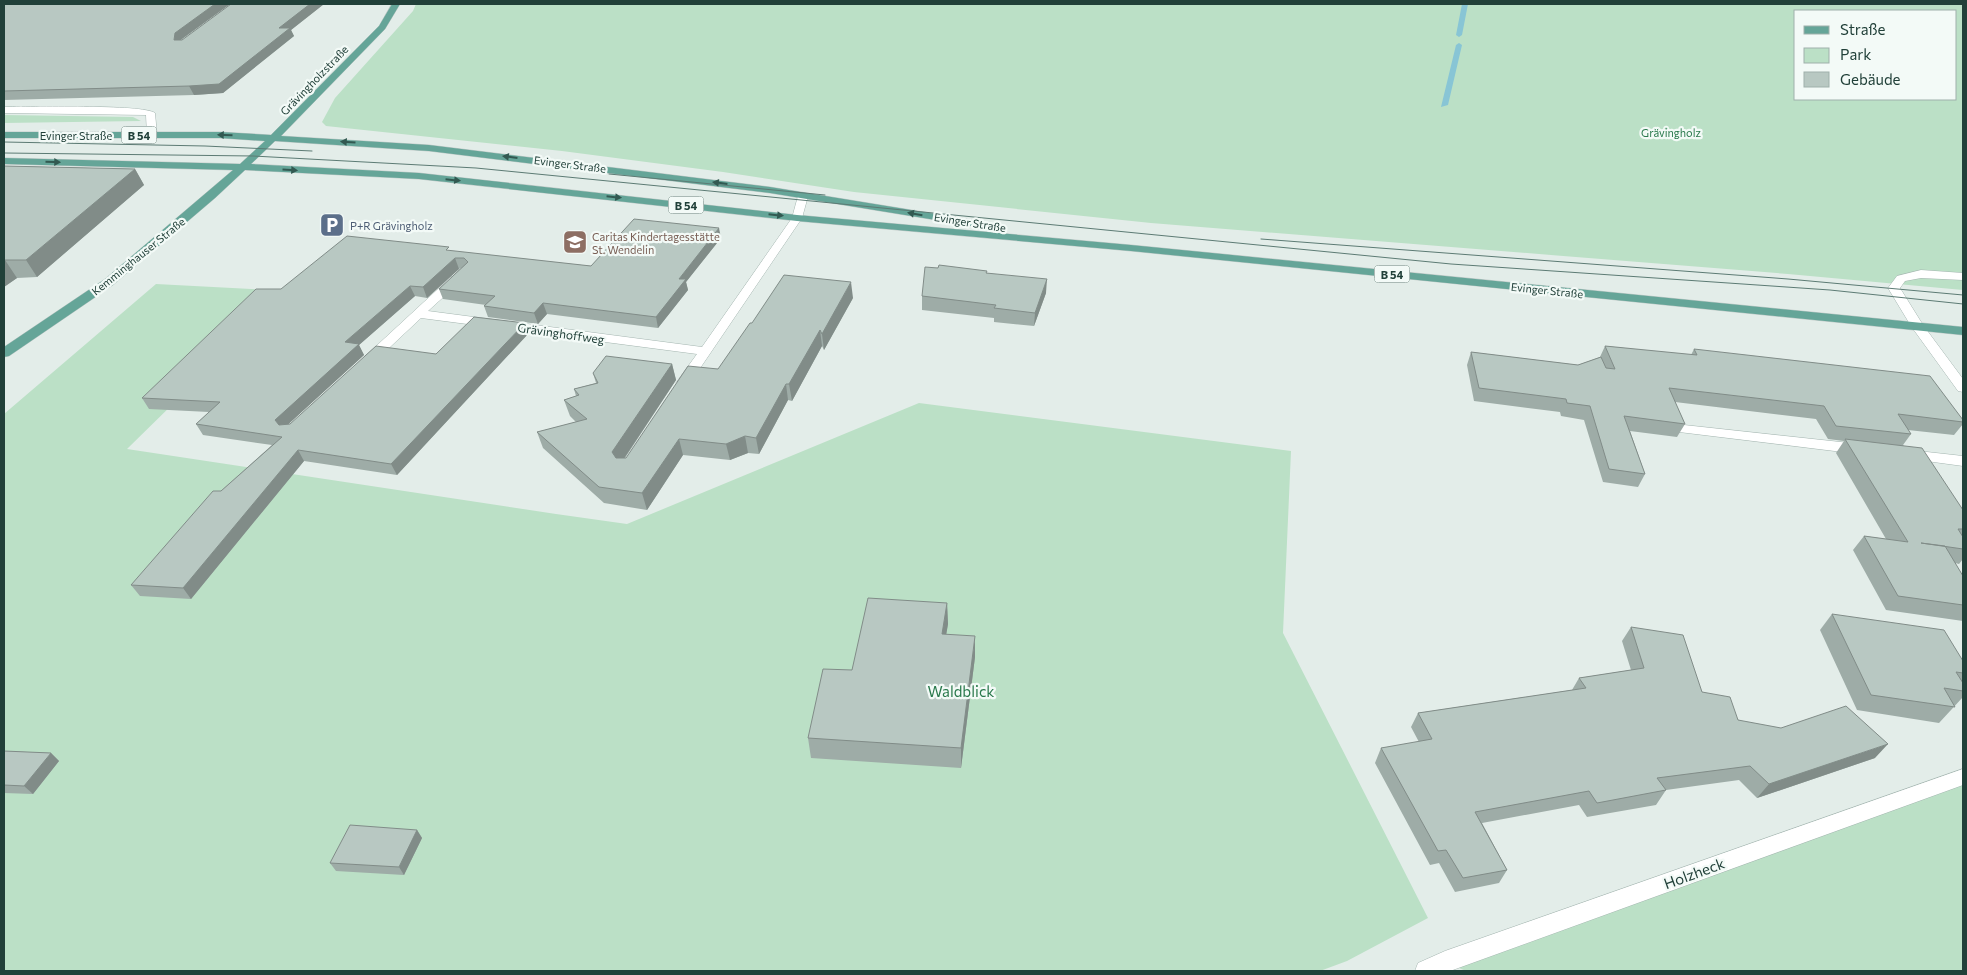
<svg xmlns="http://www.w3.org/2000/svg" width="1967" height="975" font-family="Commissioner,sans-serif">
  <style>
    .green { fill: #bbe0c6; fill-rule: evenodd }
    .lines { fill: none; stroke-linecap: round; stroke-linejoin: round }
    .stream { fill: #88c5d5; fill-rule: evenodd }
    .minor-casing { stroke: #a5b6b1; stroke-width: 1 }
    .major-casing { stroke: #c1cac8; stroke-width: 1 }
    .minor { fill: #fff; fill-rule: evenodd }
    .major { fill: #65a598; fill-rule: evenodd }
    .tram { stroke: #5c7b74; stroke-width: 1 }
    .wall { fill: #9eaca7 }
    .shaded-wall { fill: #818c88 }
    .building { fill: #b8c8c2; stroke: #818c88 }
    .oneway { fill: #325951 }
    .labels { text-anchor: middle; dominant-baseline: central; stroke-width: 4.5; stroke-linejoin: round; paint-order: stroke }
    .far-street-label { font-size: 11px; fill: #214039; stroke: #f3faf7 }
    .far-park-label { font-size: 11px; fill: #29794c; stroke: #f3faf7 }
    .shield { fill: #f3faf7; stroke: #607872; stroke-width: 1 }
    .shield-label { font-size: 11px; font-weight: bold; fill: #214039 }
    .far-service-label { font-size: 11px; fill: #4e5e75; stroke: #f3faf7; text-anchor: start }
    .far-education-label { font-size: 11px; fill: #785e54; stroke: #f3faf7; text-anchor: start }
    .street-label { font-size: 12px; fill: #214039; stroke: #f3faf7 }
    .near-park-label { font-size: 15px; fill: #29794c; stroke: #f3faf7 }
    .near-street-label { font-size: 15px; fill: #214039; stroke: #f3faf7 }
  </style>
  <rect width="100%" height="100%" fill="#e3ede9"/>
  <path class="green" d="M 416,4 L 1963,4 L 1963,290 L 1788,274 L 1151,223 L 854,192 L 723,172 L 562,151 L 326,126 L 322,122 L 335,98 L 413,11 ZM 1796,11 L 1956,11 L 1956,99 L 1796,99 Z
    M 4,115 L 133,117 L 141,121 L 4,123 Z
    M 156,284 L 288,291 L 127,449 L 556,514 L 627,524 L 919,403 L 1291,451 L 1283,633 L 1428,918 L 1347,961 L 1320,971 L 4,971 L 4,414 Z
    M 1963,777 L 1963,971 L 1466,971 L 1445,962 Z"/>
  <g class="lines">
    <path class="stream" d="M 1462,4 L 1468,4 L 1462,35 L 1459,37 L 1456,35 Z
      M 1459,43 L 1462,45 L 1448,105 L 1441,107 L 1456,45 Z"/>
    <defs>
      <path id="minor" d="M 4,107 C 27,107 143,104 155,113 L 157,135 L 152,138 L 147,135 L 146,115 L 4,113 Z
        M 803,193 L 808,196 L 802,218 L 688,386 L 683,387 L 676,383 L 697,354 L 421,318 L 372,364 L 362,364 L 360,361 L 451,277 L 459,277 L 461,280 L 459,283 L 428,311 L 702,347 L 792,218 L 798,196 Z
        M 1921,270 L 1963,273 L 1963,280 L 1921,278 L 1905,281 L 1900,288 L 1923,325 L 1963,379 L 1963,392 L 1958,391 L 1911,326 L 1888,288 L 1897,276 Z
        M 1684,425 L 1859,444 L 1864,446 L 1866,449 L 1864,452 L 1859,454 L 1679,432 L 1677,429 L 1679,426 Z
        M 1909,450 L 1963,456 L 1963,466 L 1904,458 L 1902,455 L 1904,452 Z
        M 1963,769 L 1963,785 L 1450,971 L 1415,971 L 1418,963 L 1445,951 Z"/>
      <path id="major" d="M 392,4 L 400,4 L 385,29 L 281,136 L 429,145 L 770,187 L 991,223 L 996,226 L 991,229 L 770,193 L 429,151 L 275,141 L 251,164 L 419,173 L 797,215 L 1131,245 L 1963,327 L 1963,335 L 1131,251 L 797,221 L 419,179 L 245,170 L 215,198 L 113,285 L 9,356 L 4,357 L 4,347 L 105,279 L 233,170 L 4,164 L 4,158 L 240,164 L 265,141 L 220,138 L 4,138 L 4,132 L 220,132 L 271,135 L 379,26 Z"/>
    </defs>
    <use href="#minor" class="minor-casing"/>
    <use href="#major" class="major-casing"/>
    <use href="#minor" class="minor"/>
    <use href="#major" class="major"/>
    <path class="tram" d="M 4,142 L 205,146 L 312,151
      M 4,153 L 253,156 L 476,168 L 1451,264 L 1830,290 L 1963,304
      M 609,174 L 825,195
      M 1261,239 L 1788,279 L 1963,295"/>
  </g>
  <path class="wall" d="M 4,4 L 230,4 L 181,40 L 182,40 L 231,4 L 324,4 L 291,30 L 294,36 L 223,93 L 194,95 L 4,100 Z
    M 4,166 L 135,169 L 144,185 L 37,277 L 17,278 L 4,287 Z
    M 721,238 L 686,282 L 688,290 L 658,328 L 547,314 L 538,324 L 488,317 L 484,306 L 486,305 L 443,299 L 439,289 L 461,268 L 459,269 L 427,298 L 415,296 L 359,345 L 364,355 L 288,424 L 290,424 L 436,354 L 525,323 L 528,334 L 397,475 L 304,461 L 191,599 L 140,596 L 131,585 L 221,491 L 272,445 L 203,435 L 196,424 L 209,412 L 149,409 L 142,398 L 281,289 L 450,251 L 591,266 Z
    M 987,273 L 1046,293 L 1034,326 L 994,322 L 994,318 L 922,310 L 922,296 Z
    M 853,298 L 824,350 L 822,346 L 792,401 L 788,400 L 759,454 L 748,453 L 730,460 L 683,455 L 647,510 L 604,503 L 543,448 L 537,432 L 576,422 L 570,416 L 564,400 L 576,396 L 574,389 L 596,383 L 593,373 L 672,364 L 676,380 L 625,458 L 626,458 L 718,369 Z
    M 1605,346 L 1691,355 L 1694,349 L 1963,420 L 1963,424 L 1954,435 L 1908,430 L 1911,434 L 1903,445 L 1963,510 L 1963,559 L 1959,564 L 1955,563 L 1963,576 L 1963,621 L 1886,610 L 1853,550 L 1864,536 L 1886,539 L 1836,453 L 1844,441 L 1828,439 L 1816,419 L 1675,402 L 1685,424 L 1677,437 L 1630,431 L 1645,474 L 1638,487 L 1603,482 L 1584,420 L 1561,416 L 1560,412 L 1474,401 L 1467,365 L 1471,352 L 1578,365 L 1600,357 Z
    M 947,603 L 948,624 L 946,634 L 975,657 L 961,768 L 811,758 L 808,738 L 852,670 Z
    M 1832,614 L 1963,661 L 1963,697 L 1939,723 L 1857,710 L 1820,630 Z
    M 1631,627 L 1702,692 L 1738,720 L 1875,758 L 1757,798 L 1739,780 L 1666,790 L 1656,805 L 1587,817 L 1579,805 L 1482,823 L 1507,870 L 1499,883 L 1455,892 L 1439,863 L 1430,865 L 1375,763 L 1381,748 L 1419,742 L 1411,727 L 1418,713 L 1572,690 L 1579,678 L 1631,670 L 1622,641 Z
    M 4,751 L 51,753 L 59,761 L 33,794 L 4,793 Z
    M 417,830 L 422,838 L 404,875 L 336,871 L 330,863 Z"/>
  <path class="shaded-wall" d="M 215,4 L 230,4 L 179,41 L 174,40 L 175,33 Z
    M 310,4 L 324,4 L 291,30 L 294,36 L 223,93 L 194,95 L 189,86 Z
    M 135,169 L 144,185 L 37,277 L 26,260 Z
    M 719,228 L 721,238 L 686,282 L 688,290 L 658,328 L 656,317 L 679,279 Z
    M 455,258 L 459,269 L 427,298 L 423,287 Z
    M 5,260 L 17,278 L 4,287 L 4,261 Z
    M 1047,279 L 1046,293 L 1034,326 L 1035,313 Z
    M 851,282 L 853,298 L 824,350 L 822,334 Z
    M 410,286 L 415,296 L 359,345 L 364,355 L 281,431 L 275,420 L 345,342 Z
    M 543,303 L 547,314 L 538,324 L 534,313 Z
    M 525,323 L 528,334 L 397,475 L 391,464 Z
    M 820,330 L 822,346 L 792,401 L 789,384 Z
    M 672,364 L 676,380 L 617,469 L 612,452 Z
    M 786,384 L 788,400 L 759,454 L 756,438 Z
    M 745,436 L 748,453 L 730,460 L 726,444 Z
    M 679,439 L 683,455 L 647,510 L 642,493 Z
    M 298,450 L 304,461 L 191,599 L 183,588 Z
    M 947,603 L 948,624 L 943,654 L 942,634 Z
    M 975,636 L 975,657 L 961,768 L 961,748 Z
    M 1888,744 L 1875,758 L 1757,798 L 1769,784 Z
    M 51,753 L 59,761 L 33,794 L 24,786 Z
    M 417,830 L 422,838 L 404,875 L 399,867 Z"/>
  <path class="building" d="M 4,4 L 215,4 L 175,33 L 174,40 L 182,40 L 231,4 L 310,4 L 279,28 L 290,28 L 219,84 L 189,86 L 4,91 Z
    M 4,166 L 135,169 L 26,260 L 5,260 L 4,261 Z
    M 634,219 L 719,228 L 679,279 L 686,279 L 656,317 L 543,303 L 534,313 L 484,306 L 495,296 L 439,289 L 468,262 L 464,258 L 455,258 L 423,287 L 410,286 L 345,342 L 359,344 L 275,420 L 279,425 L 290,424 L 376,346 L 436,354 L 474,317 L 525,323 L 391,464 L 298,450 L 183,588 L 131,585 L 213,491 L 221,491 L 282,437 L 196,424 L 220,402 L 142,398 L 256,289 L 281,289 L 347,236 L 449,247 L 446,250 L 591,266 Z
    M 939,265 L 987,271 L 986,273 L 1047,279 L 1035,313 L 994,308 L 996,305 L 922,296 L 925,267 L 938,268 Z
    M 784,275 L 851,282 L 822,334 L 820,330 L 789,384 L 786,384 L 756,438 L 745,436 L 726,444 L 679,439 L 642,493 L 599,487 L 537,432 L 587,419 L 564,400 L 579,395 L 574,389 L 598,383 L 593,373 L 606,356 L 672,364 L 612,452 L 616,458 L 626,458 L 688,366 L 718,369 L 750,323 L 752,323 Z
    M 1605,346 L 1697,355 L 1694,349 L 1930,376 L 1963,420 L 1963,422 L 1898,414 L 1911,434 L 1836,426 L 1824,406 L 1669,388 L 1685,424 L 1624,416 L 1645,474 L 1609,469 L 1590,406 L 1567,403 L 1566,399 L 1479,388 L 1471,352 L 1578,365 L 1601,357 L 1606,368 L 1615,369 Z
    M 1845,439 L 1922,448 L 1963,510 L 1963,529 L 1958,529 L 1963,537 L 1963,549 L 1921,543 L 1945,546 L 1963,576 L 1963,605 L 1898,596 L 1864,536 L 1908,542 Z
    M 868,598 L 947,603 L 942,634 L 975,636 L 961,748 L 808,738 L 823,669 L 852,670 Z
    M 1832,614 L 1944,630 L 1963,661 L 1963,673 L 1956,672 L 1963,683 L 1963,691 L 1944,688 L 1955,707 L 1871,695 Z
    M 1631,627 L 1683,635 L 1702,692 L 1730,697 L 1738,720 L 1781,728 L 1846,706 L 1888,744 L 1769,784 L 1750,766 L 1657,778 L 1666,790 L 1597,803 L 1589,791 L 1475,812 L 1507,870 L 1463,878 L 1446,850 L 1438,851 L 1381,748 L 1432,739 L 1418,713 L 1586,688 L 1579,678 L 1644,668 Z
    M 4,751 L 51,753 L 24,786 L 4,785 Z
    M 350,825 L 417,830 L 399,867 L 330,863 Z"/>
  <defs><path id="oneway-solid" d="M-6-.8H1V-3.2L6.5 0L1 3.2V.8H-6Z" transform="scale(1.25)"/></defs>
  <g class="oneway">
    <use href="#oneway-solid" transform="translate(225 135) rotate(-178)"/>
    <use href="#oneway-solid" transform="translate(348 142) rotate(-176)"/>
    <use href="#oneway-solid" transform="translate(510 157) rotate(-173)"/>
    <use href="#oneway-solid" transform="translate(53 162) rotate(1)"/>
    <use href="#oneway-solid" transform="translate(290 170) rotate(3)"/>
    <use href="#oneway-solid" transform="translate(453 180) rotate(6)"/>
    <use href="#oneway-solid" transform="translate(720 183) rotate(-173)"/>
    <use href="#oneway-solid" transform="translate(614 197) rotate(6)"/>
    <use href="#oneway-solid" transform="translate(915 214) rotate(-170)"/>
    <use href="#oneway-solid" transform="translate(776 215) rotate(6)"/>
  </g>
  <defs>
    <symbol id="parking-square" viewBox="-11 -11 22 22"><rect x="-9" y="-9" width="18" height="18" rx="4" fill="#5c6f8a" stroke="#f3faf7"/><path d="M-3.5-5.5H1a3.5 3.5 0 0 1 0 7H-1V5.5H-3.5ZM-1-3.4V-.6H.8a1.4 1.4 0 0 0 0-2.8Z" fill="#fff"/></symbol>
    <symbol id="school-square" viewBox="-11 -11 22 22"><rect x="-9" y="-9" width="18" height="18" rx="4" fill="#8d6e63" stroke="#f3faf7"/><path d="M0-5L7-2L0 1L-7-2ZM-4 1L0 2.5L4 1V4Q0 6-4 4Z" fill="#fff"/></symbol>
  </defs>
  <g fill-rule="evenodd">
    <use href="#parking-square" x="318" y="211" width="28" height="28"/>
    <use href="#school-square" x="561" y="228" width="28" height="28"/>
  </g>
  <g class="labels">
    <g class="far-street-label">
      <text transform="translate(314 80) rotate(-46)">Grävingholzstraße</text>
      <text x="76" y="135">Evinger Straße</text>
      <text transform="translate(570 164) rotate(7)">Evinger Straße</text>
      <text transform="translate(970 222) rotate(9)">Evinger Straße</text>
      <text transform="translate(138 256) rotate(-39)">Kemminghauser Straße</text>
      <text transform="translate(1547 290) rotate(6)">Evinger Straße</text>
    </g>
    <g class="far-park-label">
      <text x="1671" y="132">Grävingholz</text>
    </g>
    <g class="shield">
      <rect x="121.5" y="126.5" width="35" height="17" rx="4"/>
      <rect x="668.5" y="196.5" width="35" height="17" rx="4"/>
      <rect x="1374.5" y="265.5" width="35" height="17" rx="4"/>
    </g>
    <g class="shield-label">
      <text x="139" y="135">B 54</text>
      <text x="686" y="205">B 54</text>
      <text x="1392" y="274">B 54</text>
    </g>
    <g class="far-service-label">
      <text x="350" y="225">P+R Grävingholz</text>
    </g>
    <g class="far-education-label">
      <text x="592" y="236">Caritas Kindertagesstätte<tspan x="592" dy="13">St. Wendelin</tspan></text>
    </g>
    <g class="street-label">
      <text transform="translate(561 333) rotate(8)">Grävinghoffweg</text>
    </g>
    <g class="near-park-label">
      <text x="961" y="691">Waldblick</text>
    </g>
    <g class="near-street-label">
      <text transform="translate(1694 873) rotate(-20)">Holzheck</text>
    </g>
  </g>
  <rect width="1967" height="975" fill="none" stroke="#214039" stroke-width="10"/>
  <rect x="1794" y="10" width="162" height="90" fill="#f3faf7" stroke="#9fb0ab"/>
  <rect x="1804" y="26" width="25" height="8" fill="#65a598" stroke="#9fb0ab"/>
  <text x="1840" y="35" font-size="15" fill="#214039">Straße</text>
  <rect x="1804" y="48" width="25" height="15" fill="#bbe0c6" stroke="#9fb0ab"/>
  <text x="1840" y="60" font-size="15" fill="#214039">Park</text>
  <rect x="1804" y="72" width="25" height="15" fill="#b8c8c2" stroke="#9fb0ab"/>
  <text x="1840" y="85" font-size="15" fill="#214039">Gebäude</text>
</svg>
